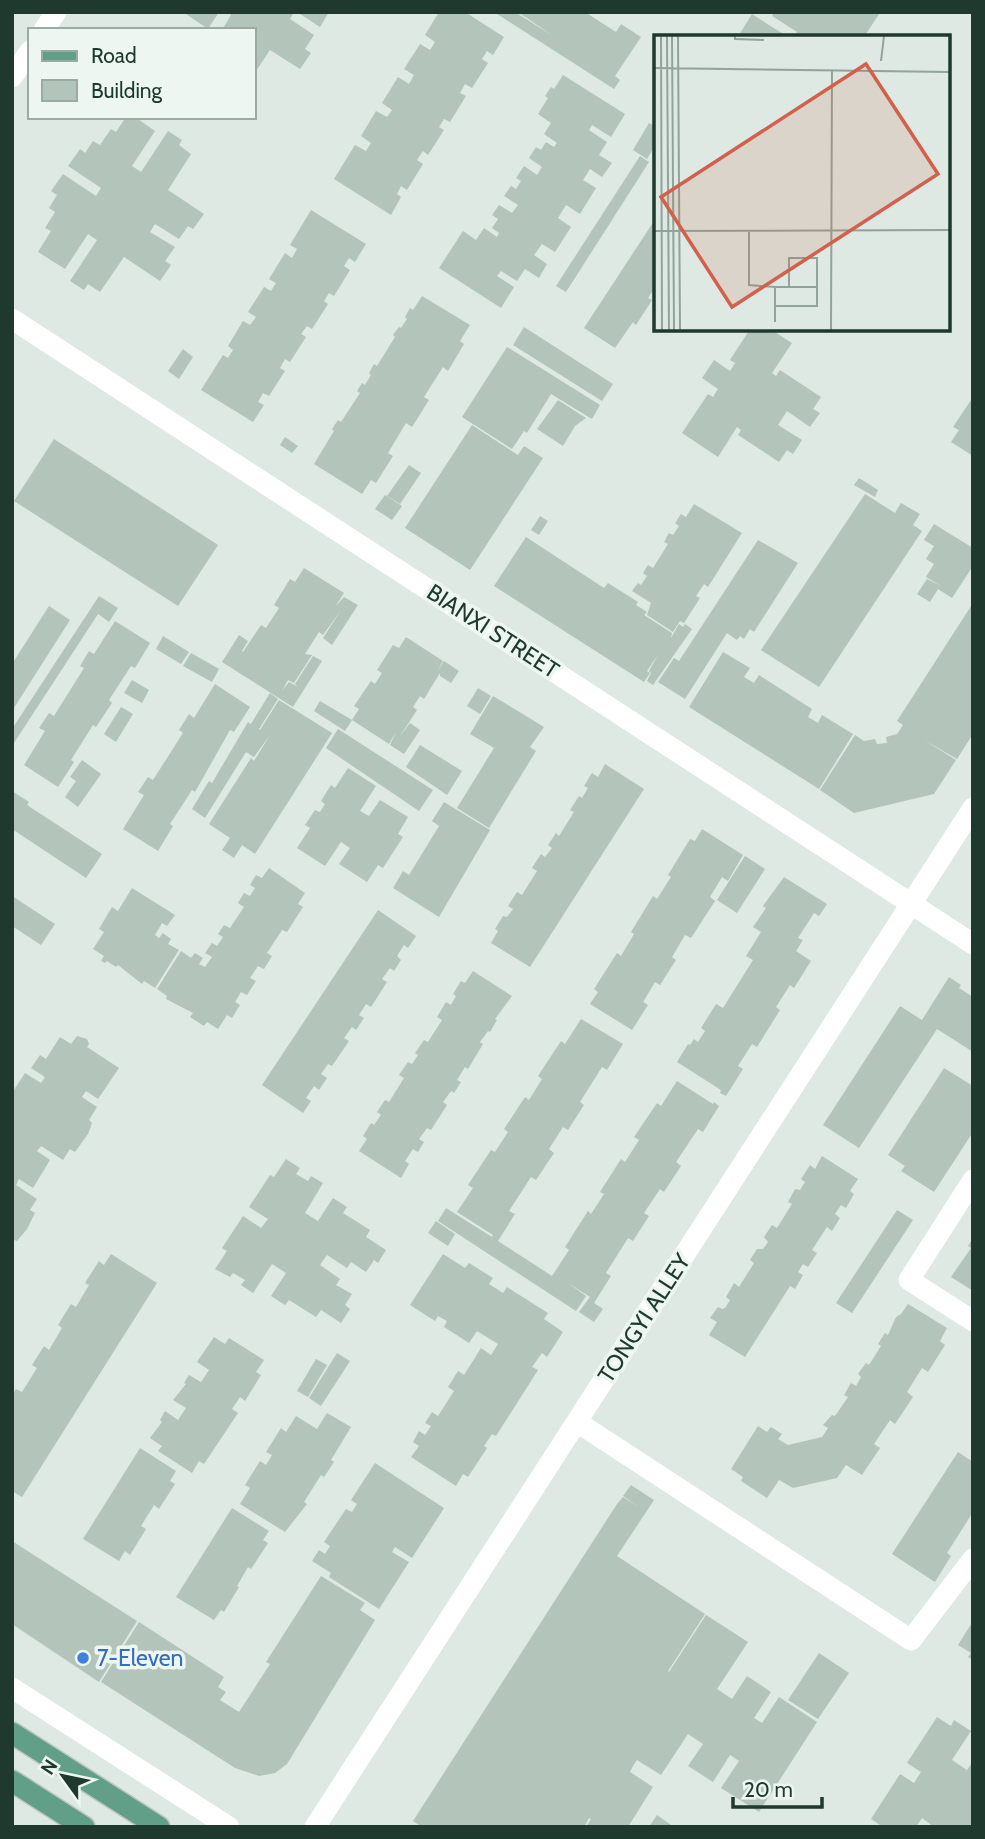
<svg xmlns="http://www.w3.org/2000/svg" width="985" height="1839" font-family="Cabin,sans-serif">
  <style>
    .building { fill: #b3c4bb }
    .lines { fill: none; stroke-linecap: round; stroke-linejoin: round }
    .major-casing { stroke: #bcc4c1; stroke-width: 24 }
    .minor { stroke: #fff; stroke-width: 21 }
    .major { stroke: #619f88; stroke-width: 21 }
    .shop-dot { fill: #3f7fe0; stroke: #edf6f1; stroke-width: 2.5 }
    .labels { text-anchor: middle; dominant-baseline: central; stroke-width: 7; stroke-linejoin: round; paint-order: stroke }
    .street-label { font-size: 23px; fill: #1f392f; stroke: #edf6f1 }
    .shop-label { font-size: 23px; fill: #366cbe; stroke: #edf6f1; text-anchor: start }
    .inset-road { fill: none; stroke: #91a39a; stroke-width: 2 }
    .view { fill: #d35f4d; fill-opacity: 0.15; stroke: #d35f4d; stroke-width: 3.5 }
    .inset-edge { fill: none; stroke: #1f392f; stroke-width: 3.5 }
  </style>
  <rect width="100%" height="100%" fill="#dde9e2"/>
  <path class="building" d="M 183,12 L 219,12 L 208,29 Z
    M 227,12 L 294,12 L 290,19 L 314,35 L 305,49 L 311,53 L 300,69 L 270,50 L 254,74 L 254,30 L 222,30 L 231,15 Z
    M 297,12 L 329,12 L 320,27 Z
    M 439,12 L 465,12 L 504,37 L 493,55 L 487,51 L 482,59 L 488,63 L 472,88 L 465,84 L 460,93 L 466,96 L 450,122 L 444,119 L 439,127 L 444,130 L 428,155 L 423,151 L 417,160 L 423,164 L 407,190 L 401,186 L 397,194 L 401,197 L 391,215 L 334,179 L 355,145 L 366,151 L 371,143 L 361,136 L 376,111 L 387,117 L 392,110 L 382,103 L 398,77 L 409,84 L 414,75 L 404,69 L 420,44 L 430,50 L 435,42 L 425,35 Z
    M 494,12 L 515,12 L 553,36 L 518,12 L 585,12 L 616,32 L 621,24 L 641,37 L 615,76 L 620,80 L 614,89 Z
    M 774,12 L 876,12 L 879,14 L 866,34 L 869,37 L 794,37 L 797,32 L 772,16 Z
    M 752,14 L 788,37 L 742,37 L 739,35 Z
    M 563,75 L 625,114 L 611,137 L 592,125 L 589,130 L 607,142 L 599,155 L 612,163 L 602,177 L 590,169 L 583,180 L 596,188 L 580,214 L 566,205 L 558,218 L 571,227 L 555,252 L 542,244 L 534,255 L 547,264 L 539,278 L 525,269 L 517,281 L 501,271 L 497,276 L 514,287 L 501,308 L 439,268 L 463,231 L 476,240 L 484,228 L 497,237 L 499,233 L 492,228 L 498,219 L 492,215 L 499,205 L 512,213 L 518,205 L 504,196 L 511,186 L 516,189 L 521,181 L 516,178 L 524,166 L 537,175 L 542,167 L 529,158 L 536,147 L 541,150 L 546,142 L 554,147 L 557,143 L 544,134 L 551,123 L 538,114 L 548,98 L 545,96 L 551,87 L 554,89 Z
    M 126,117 L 135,117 L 155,131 L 132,166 L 141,172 L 168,131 L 182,140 L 179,145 L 191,154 L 168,190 L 204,214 L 193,229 L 188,226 L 179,239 L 155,224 L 150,232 L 175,247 L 165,261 L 171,265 L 160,281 L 124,257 L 100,292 L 88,284 L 84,290 L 70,281 L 97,240 L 88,234 L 65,269 L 38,252 L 51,231 L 45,228 L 55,212 L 49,208 L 57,195 L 51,191 L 63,174 L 96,196 L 101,188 L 68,166 L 80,149 L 85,153 L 93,141 L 100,145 L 111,129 L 116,132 Z
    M 649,123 L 656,127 L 656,144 L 647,159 L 633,150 Z
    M 640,156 L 649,162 L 566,292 L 556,286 Z
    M 311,210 L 366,244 L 355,262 L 349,258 L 344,266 L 350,270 L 334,296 L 329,293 L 324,301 L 328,304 L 312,329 L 307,326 L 301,334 L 306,337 L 290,362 L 285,359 L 280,368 L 285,371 L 269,396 L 263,393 L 258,402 L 264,405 L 253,422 L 201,390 L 223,355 L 228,358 L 233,350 L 228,346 L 243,321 L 250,325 L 256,317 L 248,312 L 264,287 L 271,291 L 276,283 L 269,279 L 285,253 L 292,258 L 297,249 L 290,245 Z
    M 656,218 L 656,286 L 648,298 L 652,300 L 636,325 L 633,322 L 615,348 L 584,328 Z
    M 422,296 L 470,325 L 460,341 L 464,344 L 448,371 L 443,367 L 424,397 L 429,400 L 412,427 L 406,423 L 388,453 L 393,456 L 376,483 L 371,480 L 362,494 L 314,464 L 334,431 L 332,429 L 338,420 L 341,422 L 360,393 L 357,391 L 362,383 L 365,385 L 371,375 L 369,373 L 374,364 L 377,366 L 395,337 L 393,335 L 399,327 L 401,328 L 407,319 L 405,317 L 410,308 L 413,310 Z
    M 524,327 L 613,384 L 602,401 L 513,345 Z
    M 750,329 L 770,329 L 792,343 L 772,373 L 776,376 L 780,370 L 821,397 L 813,409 L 820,413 L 810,427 L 787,411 L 778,425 L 802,440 L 793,454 L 787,450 L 779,462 L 738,435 L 741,430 L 737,427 L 718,457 L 682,433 L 708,394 L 713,397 L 718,389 L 702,378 L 714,360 L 730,371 L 735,363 L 730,360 Z
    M 507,347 L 600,405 L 592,419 L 551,394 L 527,433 L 524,431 L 512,449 L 462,417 Z
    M 183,349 L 193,357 L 179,379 L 168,371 Z
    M 973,397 L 973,456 L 951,442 L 959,430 L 953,427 Z
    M 558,400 L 586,418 L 575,426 L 563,446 L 537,429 Z
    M 472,425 L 518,455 L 524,446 L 543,458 L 470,570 L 405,528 Z
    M 285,437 L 298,446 L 292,453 L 280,445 Z
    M 54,439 L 218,545 L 178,606 L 14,501 Z
    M 409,465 L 421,473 L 400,504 L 387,496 Z
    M 859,478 L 878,490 L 875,497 L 854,485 Z
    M 865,494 L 895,513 L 901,503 L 920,514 L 913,525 L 922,531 L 819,687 L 761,650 Z
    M 385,495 L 402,506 L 392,520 L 375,509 Z
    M 694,504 L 742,533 L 708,587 L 704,584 L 696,596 L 700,598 L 684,623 L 680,621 L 673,632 L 647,615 L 651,603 L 632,591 L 638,583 L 641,585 L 647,576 L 643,573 L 648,565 L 653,568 L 668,544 L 664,542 L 669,533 L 673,535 L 679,526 L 675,523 L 681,514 L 686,517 Z
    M 540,516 L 548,521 L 539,535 L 531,530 Z
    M 934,524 L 973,548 L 973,566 L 952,598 L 938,589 L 930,602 L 917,594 L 927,579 L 941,586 L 926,577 L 934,564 L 926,559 L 934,546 L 924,540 Z
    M 526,537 L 604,588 L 608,583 L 638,602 L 636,605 L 647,612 L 644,615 L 672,633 L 671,638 L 679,624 L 683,627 L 685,624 L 692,629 L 653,685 L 647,681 L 651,673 L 649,671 L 658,655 L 647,671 L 650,673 L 644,682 L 494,586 Z
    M 758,540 L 798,563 L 754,632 L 750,629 L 744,639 L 740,636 L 737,640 L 727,633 L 685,699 L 658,682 L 674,658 L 679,661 Z
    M 304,568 L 344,593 L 335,607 L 344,597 L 358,605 L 332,645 L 323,638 L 341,610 L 323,635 L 319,632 L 305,654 L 312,655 L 294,683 L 288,680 L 282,691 L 289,682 L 298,687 L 295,684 L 313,656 L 322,661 L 293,707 L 222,662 L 239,635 L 248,641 L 242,651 L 243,652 L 261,625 L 266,628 L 279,608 L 274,605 L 290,579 L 295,582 Z
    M 99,596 L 118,608 L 109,622 L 98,614 L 12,746 L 12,729 Z
    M 973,603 L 973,734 L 957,759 L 924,740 L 956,760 L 934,794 L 854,813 L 820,790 L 855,735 L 864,741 L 875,739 L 877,744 L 887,743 L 886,737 L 897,734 L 903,725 L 897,721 Z
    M 49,606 L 70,620 L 12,711 L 12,664 Z
    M 115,621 L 150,643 L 135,668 L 131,666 L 109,700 L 112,703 L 96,727 L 93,725 L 71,760 L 74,762 L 58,787 L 24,765 L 45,731 L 39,728 L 49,713 L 54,716 L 84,668 L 80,666 L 89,651 L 94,654 Z
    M 163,636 L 189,652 L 181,664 L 156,649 Z
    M 406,637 L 443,661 L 437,672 L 444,661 L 459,671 L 451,683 L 440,676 L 440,673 L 424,699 L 420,696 L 413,707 L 417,710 L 400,736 L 410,723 L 420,730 L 404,754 L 390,745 L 396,732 L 389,744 L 352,720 L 359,709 L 354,706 L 371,681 L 375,684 L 382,673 L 377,670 L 393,645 L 399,648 Z
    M 723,652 L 750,668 L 744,677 L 754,683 L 759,675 L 812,709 L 808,717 L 818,723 L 822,715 L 853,734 L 819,789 L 689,707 Z
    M 191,653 L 219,669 L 212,682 L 183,666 Z
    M 132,680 L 149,690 L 142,703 L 124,693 Z
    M 215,684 L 250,707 L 234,732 L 230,730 L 195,792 L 192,790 L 170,824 L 173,826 L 158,851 L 123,829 L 144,795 L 138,792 L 148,777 L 153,780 L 183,733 L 179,730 L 189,714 L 194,718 Z
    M 478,688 L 491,696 L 480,714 L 467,706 Z
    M 270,693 L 278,699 L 259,729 L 260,730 L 279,700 L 332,733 L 255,854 L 242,845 L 234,858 L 222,850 L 230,838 L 209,824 L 251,758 L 254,761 L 270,735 L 254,757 L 246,752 L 205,818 L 192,809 L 209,781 L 212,783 L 248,722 L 251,724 Z
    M 493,696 L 544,727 L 530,747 L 536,751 L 489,828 L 457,808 L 494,748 L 470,734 Z
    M 320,701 L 352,720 L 345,731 L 314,711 Z
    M 121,707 L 133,714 L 116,742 L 104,734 Z
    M 338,729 L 433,790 L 419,811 L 326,748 Z
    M 420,745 L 462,771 L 447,795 L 406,767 Z
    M 82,760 L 101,774 L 78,807 L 65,797 L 76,781 L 70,777 Z
    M 605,764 L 644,789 L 530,967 L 491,943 L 498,931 L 495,929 L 503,916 L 507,917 L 513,909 L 508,906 L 517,892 L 522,895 L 537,871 L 532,868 L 541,854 L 545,857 L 552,848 L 548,845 L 556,833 L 559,836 L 574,812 L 570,810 L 579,796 L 582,798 L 588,788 L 584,786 L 592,773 L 598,777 Z
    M 348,768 L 376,786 L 360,811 L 369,816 L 380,800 L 408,817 L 398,834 L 403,837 L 383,868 L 378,865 L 367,882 L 339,864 L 350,848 L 341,842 L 325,866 L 297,848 L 310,828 L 305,825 L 315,810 L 320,812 L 325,804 L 321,801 L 331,785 L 335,788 Z
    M 12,791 L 29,802 L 27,805 L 102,854 L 86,878 L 12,829 Z
    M 444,802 L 490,830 L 439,917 L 393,888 L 403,871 L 409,875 L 439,826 L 432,821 Z
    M 702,829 L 743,855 L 728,881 L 722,877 L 710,897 L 715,901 L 691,938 L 685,935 L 672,957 L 676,960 L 660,985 L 655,982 L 643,1002 L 648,1005 L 632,1030 L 590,1004 L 598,992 L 594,989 L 617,953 L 621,956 L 634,934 L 631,932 L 653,896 L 657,899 L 671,877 L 668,875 L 690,839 L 695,841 Z
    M 745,856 L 765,869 L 737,913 L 717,900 Z
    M 269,868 L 305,893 L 298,904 L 303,907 L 287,932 L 282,930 L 267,953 L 272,956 L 264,969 L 258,966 L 250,978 L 256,981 L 247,995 L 241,992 L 235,1002 L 240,1005 L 232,1018 L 227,1015 L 218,1029 L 207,1022 L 204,1026 L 190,1017 L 193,1013 L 166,999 L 167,996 L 157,989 L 181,951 L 191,958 L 195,953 L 203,958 L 199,964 L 205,967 L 212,957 L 205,953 L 212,943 L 217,946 L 223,937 L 218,934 L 224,925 L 230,928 L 244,907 L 238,903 L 244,893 L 250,896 L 255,888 L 250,885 L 256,875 L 262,878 Z
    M 784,877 L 827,904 L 819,916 L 814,913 L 798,938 L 803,940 L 796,951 L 811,961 L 794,988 L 790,985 L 776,1007 L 780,1010 L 757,1047 L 752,1044 L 738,1066 L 743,1069 L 726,1096 L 720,1093 L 721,1090 L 677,1062 L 688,1044 L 690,1045 L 694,1039 L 698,1042 L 705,1031 L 701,1028 L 716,1004 L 723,1008 L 753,960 L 746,956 L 761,932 L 753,927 L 766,908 L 763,906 Z
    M 132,888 L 175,915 L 167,926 L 162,923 L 155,935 L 159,938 L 163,933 L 171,939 L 168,944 L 179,950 L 155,988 L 144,981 L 142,984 L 118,965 L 116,967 L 107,961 L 105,963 L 101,961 L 104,956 L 93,949 L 104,932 L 99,929 L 112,907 L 118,911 Z
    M 12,896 L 55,924 L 41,945 L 12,926 Z
    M 378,910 L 416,936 L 408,948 L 404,945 L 397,956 L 401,960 L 394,971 L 390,968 L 382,979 L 387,982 L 371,1007 L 366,1004 L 359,1015 L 364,1018 L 356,1030 L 352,1027 L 344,1038 L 349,1041 L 332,1066 L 328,1064 L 321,1074 L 327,1078 L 319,1090 L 314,1086 L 306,1098 L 311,1101 L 303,1113 L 262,1085 Z
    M 473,971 L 512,996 L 495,1019 L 497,1020 L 490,1032 L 488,1031 L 480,1042 L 483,1044 L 468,1069 L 465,1067 L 457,1080 L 461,1082 L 454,1093 L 451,1091 L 443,1102 L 447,1105 L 431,1130 L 427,1128 L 419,1139 L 424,1142 L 418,1152 L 413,1149 L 405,1161 L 409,1164 L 401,1178 L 359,1151 L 367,1139 L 363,1136 L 371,1123 L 374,1125 L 381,1115 L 377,1112 L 385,1100 L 389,1102 L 404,1078 L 399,1075 L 408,1062 L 412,1064 L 418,1055 L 415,1053 L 424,1040 L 428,1042 L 442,1020 L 437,1017 L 446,1002 L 451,1005 L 456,996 L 453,994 L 461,981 L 465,983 Z
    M 949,977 L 961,985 L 959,988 L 973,997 L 973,1052 L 937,1029 L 859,1148 L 823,1125 L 900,1006 L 922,1020 Z
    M 581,1019 L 623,1044 L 607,1070 L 602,1067 L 580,1102 L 584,1105 L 568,1130 L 563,1127 L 549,1149 L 554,1153 L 536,1180 L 531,1177 L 509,1211 L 515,1214 L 498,1241 L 552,1276 L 569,1250 L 565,1247 L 588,1211 L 591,1214 L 604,1194 L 600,1192 L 621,1159 L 625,1162 L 639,1140 L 634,1137 L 657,1103 L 661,1106 L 677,1081 L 713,1104 L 714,1102 L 719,1106 L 703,1132 L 698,1129 L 676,1162 L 681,1166 L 664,1192 L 660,1189 L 644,1213 L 649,1216 L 633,1241 L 628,1238 L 606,1273 L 611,1276 L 594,1303 L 603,1309 L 594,1322 L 579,1312 L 590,1297 L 568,1283 L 586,1296 L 576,1311 L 438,1221 L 446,1208 L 492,1237 L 493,1235 L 457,1212 L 473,1188 L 468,1185 L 491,1150 L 495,1152 L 508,1132 L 504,1129 L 525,1097 L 529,1100 L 542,1079 L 538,1076 L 561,1041 L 565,1044 Z
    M 77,1036 L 87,1039 L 89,1044 L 87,1047 L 119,1068 L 98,1099 L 86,1091 L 82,1097 L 97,1107 L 89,1120 L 92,1123 L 88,1134 L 75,1152 L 70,1149 L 63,1160 L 41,1146 L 37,1151 L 50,1160 L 33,1188 L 19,1179 L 16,1185 L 37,1199 L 30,1210 L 35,1213 L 27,1229 L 17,1241 L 12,1239 L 12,1093 L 25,1073 L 41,1083 L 45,1077 L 31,1068 L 40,1055 L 46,1059 L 60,1037 L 71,1044 Z
    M 944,1068 L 973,1086 L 973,1132 L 934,1192 L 901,1171 L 905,1166 L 888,1155 Z
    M 822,1156 L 858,1179 L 850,1191 L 854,1194 L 846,1208 L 841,1205 L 835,1214 L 840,1218 L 832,1231 L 827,1227 L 812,1250 L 817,1253 L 808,1267 L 803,1264 L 798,1272 L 803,1275 L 795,1289 L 790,1286 L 745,1357 L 709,1335 L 717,1322 L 710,1318 L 718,1307 L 722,1309 L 725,1308 L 730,1300 L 726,1297 L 734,1283 L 739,1287 L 754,1263 L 750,1260 L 757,1249 L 763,1249 L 768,1242 L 764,1237 L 772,1225 L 777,1228 L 792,1204 L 788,1202 L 795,1189 L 800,1190 L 805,1182 L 801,1179 L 810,1165 L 815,1169 Z
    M 286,1159 L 300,1168 L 296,1174 L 308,1181 L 311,1176 L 323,1183 L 305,1213 L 318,1221 L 333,1198 L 347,1207 L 343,1213 L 370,1230 L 366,1237 L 386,1250 L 378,1263 L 374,1260 L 366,1272 L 351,1262 L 347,1268 L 327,1255 L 320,1265 L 340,1279 L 336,1285 L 352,1294 L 345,1305 L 350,1309 L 341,1323 L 321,1310 L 316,1317 L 289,1300 L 285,1305 L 271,1296 L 286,1273 L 272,1264 L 253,1293 L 241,1285 L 245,1280 L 233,1273 L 230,1277 L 215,1269 L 227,1251 L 222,1248 L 243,1216 L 261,1228 L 268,1219 L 249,1207 L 270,1175 L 274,1177 Z
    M 897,1210 L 913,1220 L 852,1313 L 836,1303 Z
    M 436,1221 L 455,1234 L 448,1246 L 428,1233 Z
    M 973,1238 L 973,1291 L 951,1277 L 971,1248 L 968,1246 Z
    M 111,1254 L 157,1283 L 22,1497 L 12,1491 L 12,1395 L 16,1389 L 22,1392 L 37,1368 L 32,1365 L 44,1346 L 49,1350 L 62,1328 L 58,1325 L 71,1304 L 76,1307 L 89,1285 L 85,1283 L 99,1261 L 104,1265 Z
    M 443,1254 L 465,1268 L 469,1263 L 493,1278 L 489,1284 L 503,1293 L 507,1287 L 548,1313 L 544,1319 L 563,1332 L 547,1357 L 542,1353 L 532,1367 L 538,1370 L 496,1436 L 492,1434 L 484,1446 L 487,1448 L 468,1477 L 463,1474 L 456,1486 L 411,1457 L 419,1446 L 413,1442 L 419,1431 L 425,1435 L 431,1426 L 425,1423 L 432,1412 L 438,1416 L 454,1391 L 448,1387 L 458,1371 L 464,1375 L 481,1348 L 491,1355 L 498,1344 L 477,1331 L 469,1343 L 444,1327 L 447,1321 L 438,1316 L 435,1321 L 410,1305 Z
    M 908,1304 L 947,1328 L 940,1341 L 945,1345 L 928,1372 L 922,1368 L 907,1392 L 913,1397 L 895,1424 L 890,1420 L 874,1444 L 880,1448 L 862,1475 L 846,1465 L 837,1478 L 793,1488 L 779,1480 L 767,1498 L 741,1481 L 743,1477 L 731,1469 L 758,1426 L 767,1432 L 771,1427 L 782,1434 L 778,1439 L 788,1445 L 822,1437 L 828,1428 L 823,1425 L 832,1415 L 835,1416 L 848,1397 L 844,1395 L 851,1383 L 856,1386 L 861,1377 L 858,1374 L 866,1363 L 869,1365 L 881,1346 L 878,1344 L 885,1333 L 888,1335 L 896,1317 L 901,1314 Z
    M 214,1337 L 225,1344 L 229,1338 L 264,1360 L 256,1372 L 261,1375 L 245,1401 L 240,1397 L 232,1409 L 238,1413 L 204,1464 L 199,1461 L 192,1473 L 158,1451 L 162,1446 L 150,1438 L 162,1422 L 160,1420 L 165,1411 L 178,1420 L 186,1408 L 173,1400 L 186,1384 L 184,1383 L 189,1375 L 201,1382 L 209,1370 L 197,1362 Z
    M 337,1353 L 350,1361 L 321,1406 L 309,1398 Z
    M 316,1359 L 327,1365 L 308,1397 L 297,1391 Z
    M 327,1413 L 351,1427 L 331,1460 L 334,1462 L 324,1477 L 321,1475 L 304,1502 L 307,1504 L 285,1532 L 240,1504 L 250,1488 L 245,1485 L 260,1461 L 266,1465 L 272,1455 L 266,1452 L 281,1428 L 286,1432 L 296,1416 L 317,1429 Z
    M 140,1448 L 176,1471 L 170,1481 L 175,1484 L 159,1509 L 154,1505 L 141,1526 L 146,1529 L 130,1555 L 125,1551 L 119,1561 L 83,1539 Z
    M 958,1452 L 973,1462 L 973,1512 L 947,1553 L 951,1556 L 935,1582 L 892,1554 Z
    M 375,1463 L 444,1508 L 412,1558 L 395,1547 L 392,1552 L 409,1562 L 379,1609 L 329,1577 L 331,1573 L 312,1561 L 319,1550 L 325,1554 L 330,1546 L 324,1542 L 346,1509 L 352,1512 L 357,1504 L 351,1500 Z
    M 631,1485 L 654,1500 L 617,1556 L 705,1614 L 668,1671 L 669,1672 L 706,1615 L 748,1642 L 717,1689 L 732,1699 L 747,1676 L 771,1692 L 754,1718 L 762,1723 L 779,1697 L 817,1722 L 759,1812 L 721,1788 L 739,1761 L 730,1755 L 713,1782 L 688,1766 L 703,1744 L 688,1734 L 661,1775 L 637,1760 L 633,1766 L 630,1772 L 653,1787 L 628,1827 L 586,1827 L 591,1819 L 589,1818 L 584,1827 L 422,1827 L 413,1821 L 617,1504 L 623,1497 L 639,1507 L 623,1496 Z
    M 232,1508 L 269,1531 L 263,1540 L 268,1543 L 251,1569 L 248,1567 L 237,1586 L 239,1587 L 224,1612 L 221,1610 L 214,1620 L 176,1597 Z
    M 12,1541 L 137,1621 L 99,1682 L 12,1624 Z
    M 321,1576 L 365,1603 L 360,1610 L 375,1620 L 287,1764 L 275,1773 L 259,1776 L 235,1768 L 101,1682 L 139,1622 L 224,1677 L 218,1687 L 226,1692 L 220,1700 L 239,1712 L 270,1664 L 266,1662 Z
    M 973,1621 L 973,1660 L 968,1657 L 971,1653 L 958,1645 Z
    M 819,1653 L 849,1673 L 818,1719 L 788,1700 Z
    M 937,1717 L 951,1726 L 954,1720 L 971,1731 L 952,1760 L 967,1770 L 973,1761 L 973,1827 L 934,1827 L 922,1818 L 916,1827 L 883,1827 L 871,1819 L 900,1774 L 914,1783 L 921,1772 L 907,1763 Z
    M 657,1815 L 674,1827 L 649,1827 Z"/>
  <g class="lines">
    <defs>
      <path id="major" d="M 12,1733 L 159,1827
        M 12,1781 L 84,1827"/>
    </defs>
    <use href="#major" class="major-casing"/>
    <path class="minor" d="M 44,30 L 56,12
      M 12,77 L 30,51
      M 12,319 L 973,944
      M 973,1180 L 909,1280 L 973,1321
      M 577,1422 L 911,1640 L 973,1559
      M 12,1688 L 229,1827
      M 315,1827 L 973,808"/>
    <use href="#major" class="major"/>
  </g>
  <circle class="shop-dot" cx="83" cy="1658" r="7"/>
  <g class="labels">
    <g class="street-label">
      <text transform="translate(493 631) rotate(33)">BIANXI STREET</text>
      <text transform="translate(644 1318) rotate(-57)">TONGYI ALLEY</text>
    </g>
    <g class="shop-label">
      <text x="97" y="1658">7-Eleven</text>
    </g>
  </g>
  <g transform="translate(654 35)">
    <rect width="296" height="296" fill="#dde9e2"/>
    <path class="inset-road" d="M 7,1 L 8,295M 13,1 L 15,295M 18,1 L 20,295M 24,1 L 26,295M 81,1 L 81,4 L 110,5M 227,26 L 230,1M 0,33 L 296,37M 0,196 L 296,195M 95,197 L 95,250 L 121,252 L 163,252 L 163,223 L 135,223 L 135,252M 121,252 L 121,287M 121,271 L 163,271 L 163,252M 177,295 L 178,35"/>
    <path class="view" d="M 212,29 L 284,139 L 78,272 L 7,162 Z"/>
    <rect width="296" height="296" class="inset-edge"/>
  </g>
  <rect width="985" height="1839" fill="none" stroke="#1f392f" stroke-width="28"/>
  <rect x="28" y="28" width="228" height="91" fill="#edf6f1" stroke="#9baaa3" stroke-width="2"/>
  <rect x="42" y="51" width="35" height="10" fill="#619f88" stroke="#9baaa3" stroke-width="2"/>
  <text x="91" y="63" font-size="21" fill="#1f392f">Road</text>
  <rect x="42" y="80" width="35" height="21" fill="#b3c4bb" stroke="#9baaa3" stroke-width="2"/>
  <text x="91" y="98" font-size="21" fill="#1f392f">Building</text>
  <g transform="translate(63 1776) rotate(303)" stroke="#edf6f1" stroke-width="5" paint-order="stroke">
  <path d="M0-5L12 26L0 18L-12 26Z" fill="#1f392f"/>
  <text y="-10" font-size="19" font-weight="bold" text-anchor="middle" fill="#1f392f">N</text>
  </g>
  <path d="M733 1797v10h89v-10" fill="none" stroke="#1f392f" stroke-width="3.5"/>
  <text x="744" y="1797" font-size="21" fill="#1f392f" stroke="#edf6f1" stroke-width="5" paint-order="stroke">20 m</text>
</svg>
